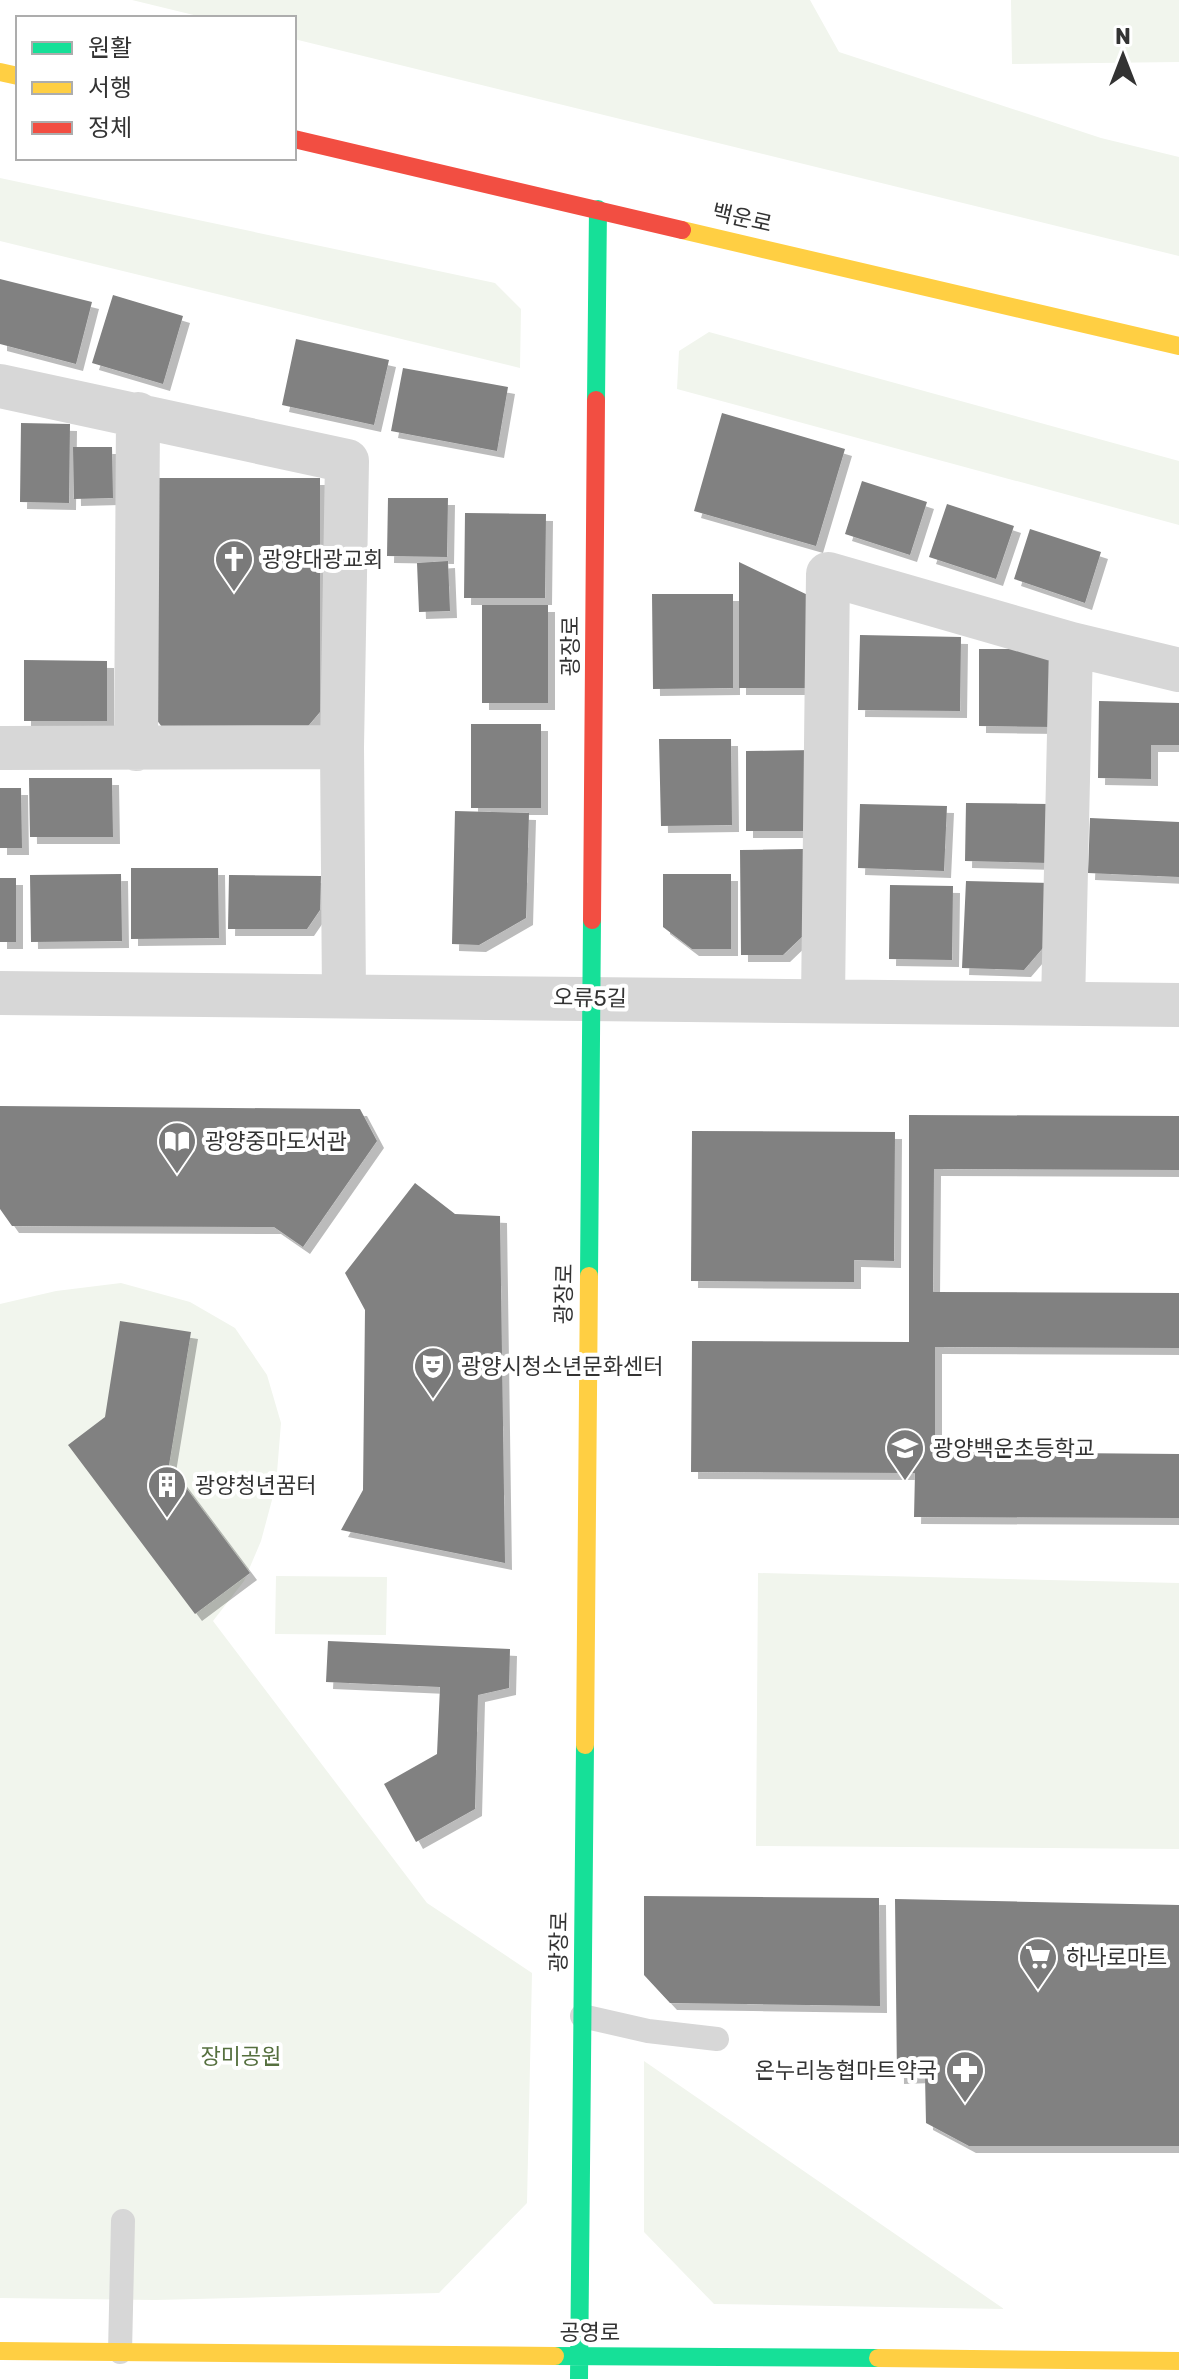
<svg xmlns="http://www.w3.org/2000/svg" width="1179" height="2379" font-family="Rubik,'Noto Sans KR',sans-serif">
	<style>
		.green { fill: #f1f5ed }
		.building { fill: #818181; filter: url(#shadow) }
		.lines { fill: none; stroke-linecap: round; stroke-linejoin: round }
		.lane { stroke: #d7d7d7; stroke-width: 24 }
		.street { stroke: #d7d7d7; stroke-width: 44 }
		.fast { stroke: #16e098; stroke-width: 18 }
		.slow { stroke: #ffcf43; stroke-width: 18 }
		.jam { stroke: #f24e42; stroke-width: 18 }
		.labels { text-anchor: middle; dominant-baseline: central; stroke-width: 8; stroke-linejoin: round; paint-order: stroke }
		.street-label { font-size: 22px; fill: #333; stroke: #fff }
		.poi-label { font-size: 22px; fill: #333; stroke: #fff; text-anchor: start }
		.park-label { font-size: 22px; fill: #56703f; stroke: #fff }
	</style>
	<defs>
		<filter id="shadow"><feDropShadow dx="7" dy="7" stdDeviation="0" flood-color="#0004"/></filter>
	</defs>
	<rect width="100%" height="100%" fill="#fff"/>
	<!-- green -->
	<path class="green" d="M132 0H810L839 52 1101 138 1179 157V256L294 39V18H206Z
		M1011 0H1179V62L1012 64Z
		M0 178 495 283 521 309 520 368 0 241Z
		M709 332 1179 461V525L677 389 679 351Z
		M121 1283 190 1302 235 1328 267 1375 281 1423 276 1485 261 1541 244 1581 213 1621 427 1903 532 1973 527 2203 439 2293 155 2300 0 2298V1304L56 1291Z
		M758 1573 1179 1583V1849L756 1846Z
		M276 1576 387 1577 386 1635 275 1634Z
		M644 2061 1004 2309 714 2304 644 2232Z"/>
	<!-- building -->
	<path class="building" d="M0 279 92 302 76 364 0 344Z
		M113 295 183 316 163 384 92 363Z
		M296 339 389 360 374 425 282 405Z
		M403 368 508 387 497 451 391 431Z
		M722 413 845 449 816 546 694 511Z
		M21 423 70 424 69 503 20 502Z
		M73 447H112L113 498 74 499Z
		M148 478H320V712L303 732 162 727 147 707Z
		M862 481 927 502 910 555 845 534Z
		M388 498H448L447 557 387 556Z
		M947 504 1014 526 996 579 929 557Z
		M465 513 546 514 545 598H464Z
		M1030 529 1101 552 1085 603 1014 579Z
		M448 561 450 611 419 612 417 563Z
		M739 562 812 597V688H739Z
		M652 594H733V688L653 689Z
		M482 605H548V703H482Z
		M860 635 961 637 960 711 858 710Z
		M979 649H1055V727L979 726Z
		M24 660 107 661V721H24Z
		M1099 701 1179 703V745H1151V779L1098 778Z
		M471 724H541V808H471Z
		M659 739H731L732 825 661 826Z
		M814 750 815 831H746V751Z
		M29 778H112L113 837H30Z
		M0 788H21L22 848H0Z
		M966 803 1050 804 1049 863 965 861Z
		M860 804 947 806 944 871 858 868Z
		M455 811 529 813 526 918 479 945 452 944Z
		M1090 818 1179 822V877L1088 873Z
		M804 849 805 934 783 955H741L740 850Z
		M131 868H218L219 938 131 939Z
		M121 874 122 941 31 942 30 875Z
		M663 874H731V949H692L663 927Z
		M229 875 321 876 320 910 307 929H228Z
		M0 878H16V942H0Z
		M966 881 1051 883 1048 942 1024 970 962 968Z
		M890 885 953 886 952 960 889 959Z
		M0 1106 360 1109 377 1141 303 1247 274 1227 12 1226 0 1209Z
		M909 1115 1179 1116V1170L934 1169 933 1292 1179 1293V1348L935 1347V1452L1179 1454V1518L914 1517 915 1473 691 1472 692 1341 909 1342Z
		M692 1131 895 1132 894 1261 854 1260V1282L691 1281Z
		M415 1183 455 1214 500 1216 505 1563 341 1530 363 1490 365 1310 345 1273Z
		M120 1321 191 1332 169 1465 250 1573 195 1614 68 1445 105 1417Z
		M328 1641 510 1649 509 1688 478 1695 475 1809 416 1842 384 1784 437 1754 440 1687 326 1682Z
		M644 1896 879 1898 880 2006 670 2003 644 1975Z
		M895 1899 1179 1905V2146H969L926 2123 925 2076 897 2077Z"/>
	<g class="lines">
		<!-- lane -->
		<path class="lane" d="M582 2016 648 2031 717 2039
			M120 2352 123 2221"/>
		<!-- street -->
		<path class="street" d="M0 386 347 461 342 747 344 996
			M0 748 342 747
			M136 749 138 414
			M0 993 1179 1005
			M823 1001 828 574 1071 644 1179 670
			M1063 1004 1071 644"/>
		<!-- fast -->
		<path class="fast" d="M596 400 598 209
			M589 1276 592 920
			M555 2356 878 2358
			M579 2379 585 1745"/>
		<!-- slow -->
		<path class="slow" d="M0 72 18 76
			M682 230 1179 346
			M585 1745 589 1276
			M0 2351 555 2356
			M878 2358 1179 2361"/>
		<!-- jam -->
		<path class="jam" d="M294 139 682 230
			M592 920 596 400"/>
	</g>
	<!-- icons -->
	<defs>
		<symbol id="church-pin" viewBox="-11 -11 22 30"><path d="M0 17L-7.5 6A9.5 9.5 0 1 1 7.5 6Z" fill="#7a7a7a" stroke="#fff"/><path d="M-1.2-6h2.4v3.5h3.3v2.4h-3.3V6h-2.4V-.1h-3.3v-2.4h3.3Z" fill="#fff"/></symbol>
		<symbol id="library-pin" viewBox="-11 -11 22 30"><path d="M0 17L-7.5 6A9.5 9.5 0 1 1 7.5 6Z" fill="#7a7a7a" stroke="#fff"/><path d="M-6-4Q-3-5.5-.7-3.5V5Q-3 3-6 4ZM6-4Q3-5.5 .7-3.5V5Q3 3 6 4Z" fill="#fff"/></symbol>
		<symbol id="theatre-pin" viewBox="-11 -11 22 30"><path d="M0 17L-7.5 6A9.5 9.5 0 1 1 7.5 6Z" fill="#7a7a7a" stroke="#fff"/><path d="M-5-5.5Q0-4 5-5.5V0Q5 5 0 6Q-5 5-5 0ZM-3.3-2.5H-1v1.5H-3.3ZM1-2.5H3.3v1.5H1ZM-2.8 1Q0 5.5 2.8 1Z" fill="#fff"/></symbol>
		<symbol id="school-pin" viewBox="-11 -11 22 30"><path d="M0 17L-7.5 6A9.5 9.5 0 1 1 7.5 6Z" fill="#7a7a7a" stroke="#fff"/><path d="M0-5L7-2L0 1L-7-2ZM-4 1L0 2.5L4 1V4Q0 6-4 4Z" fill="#fff"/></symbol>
		<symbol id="building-pin" viewBox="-11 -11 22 30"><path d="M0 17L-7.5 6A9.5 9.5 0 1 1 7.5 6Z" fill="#7a7a7a" stroke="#fff"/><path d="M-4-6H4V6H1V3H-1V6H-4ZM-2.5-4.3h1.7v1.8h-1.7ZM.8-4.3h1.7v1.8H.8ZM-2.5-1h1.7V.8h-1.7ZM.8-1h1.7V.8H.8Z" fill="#fff"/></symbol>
		<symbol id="supermarket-pin" viewBox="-11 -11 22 30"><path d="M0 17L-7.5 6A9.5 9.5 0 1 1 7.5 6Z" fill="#7a7a7a" stroke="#fff"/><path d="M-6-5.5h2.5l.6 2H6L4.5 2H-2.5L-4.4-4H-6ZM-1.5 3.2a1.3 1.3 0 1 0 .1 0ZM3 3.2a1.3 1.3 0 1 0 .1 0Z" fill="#fff"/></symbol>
		<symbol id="pharmacy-pin" viewBox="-11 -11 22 30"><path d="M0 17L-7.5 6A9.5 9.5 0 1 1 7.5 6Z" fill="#7a7a7a" stroke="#fff"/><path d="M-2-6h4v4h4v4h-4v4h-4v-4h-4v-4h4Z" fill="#fff"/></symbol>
	</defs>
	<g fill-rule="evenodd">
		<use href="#church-pin" x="212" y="537" width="44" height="60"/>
		<use href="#library-pin" x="155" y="1119" width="44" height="60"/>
		<use href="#theatre-pin" x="411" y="1344" width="44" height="60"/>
		<use href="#school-pin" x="883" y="1426" width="44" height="60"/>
		<use href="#building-pin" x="145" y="1463" width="44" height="60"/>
		<use href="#supermarket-pin" x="1016" y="1935" width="44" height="60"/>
		<use href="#pharmacy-pin" x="943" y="2048" width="44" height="60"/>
	</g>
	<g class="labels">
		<!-- street labels -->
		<g class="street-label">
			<text transform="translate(742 218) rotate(13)">백운로</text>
			<text transform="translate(570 646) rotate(-90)">광장로</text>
			<text transform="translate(590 998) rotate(1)">오류5길</text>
			<text transform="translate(564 1294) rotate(-89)">광장로</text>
			<text transform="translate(559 1942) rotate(-89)">광장로</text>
			<text x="590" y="2332">공영로</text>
		</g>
		<!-- poi labels -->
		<g class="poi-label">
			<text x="262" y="559">광양대광교회</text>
			<text x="205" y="1141">광양중마도서관</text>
			<text x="461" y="1366">광양시청소년문화센터</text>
			<text x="933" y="1448">광양백운초등학교</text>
			<text x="195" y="1485">광양청년꿈터</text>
			<text x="1066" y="1957">하나로마트</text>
			<text x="937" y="2070" text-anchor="end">온누리농협마트약국</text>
		</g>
		<!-- park labels -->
		<g class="park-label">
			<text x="241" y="2056">장미공원</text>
		</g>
	</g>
	<!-- legend -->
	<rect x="16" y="16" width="280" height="144" fill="#ffffff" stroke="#adadad" stroke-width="2"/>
	<rect x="32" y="42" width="40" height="12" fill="#16e098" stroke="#adadad" stroke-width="2"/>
	<text x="88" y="56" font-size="24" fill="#333333">원활</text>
	<rect x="32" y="82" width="40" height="12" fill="#ffcf43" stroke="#adadad" stroke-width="2"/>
	<text x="88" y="96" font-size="24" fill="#333333">서행</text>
	<rect x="32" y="122" width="40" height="12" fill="#f24e42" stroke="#adadad" stroke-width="2"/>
	<text x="88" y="136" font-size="24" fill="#333333">정체</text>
	<!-- north arrow -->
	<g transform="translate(1123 56)" stroke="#ffffff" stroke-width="6" paint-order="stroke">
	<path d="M0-6L14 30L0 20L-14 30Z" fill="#333333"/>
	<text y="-12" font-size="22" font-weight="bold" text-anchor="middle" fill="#333333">N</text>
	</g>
</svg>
